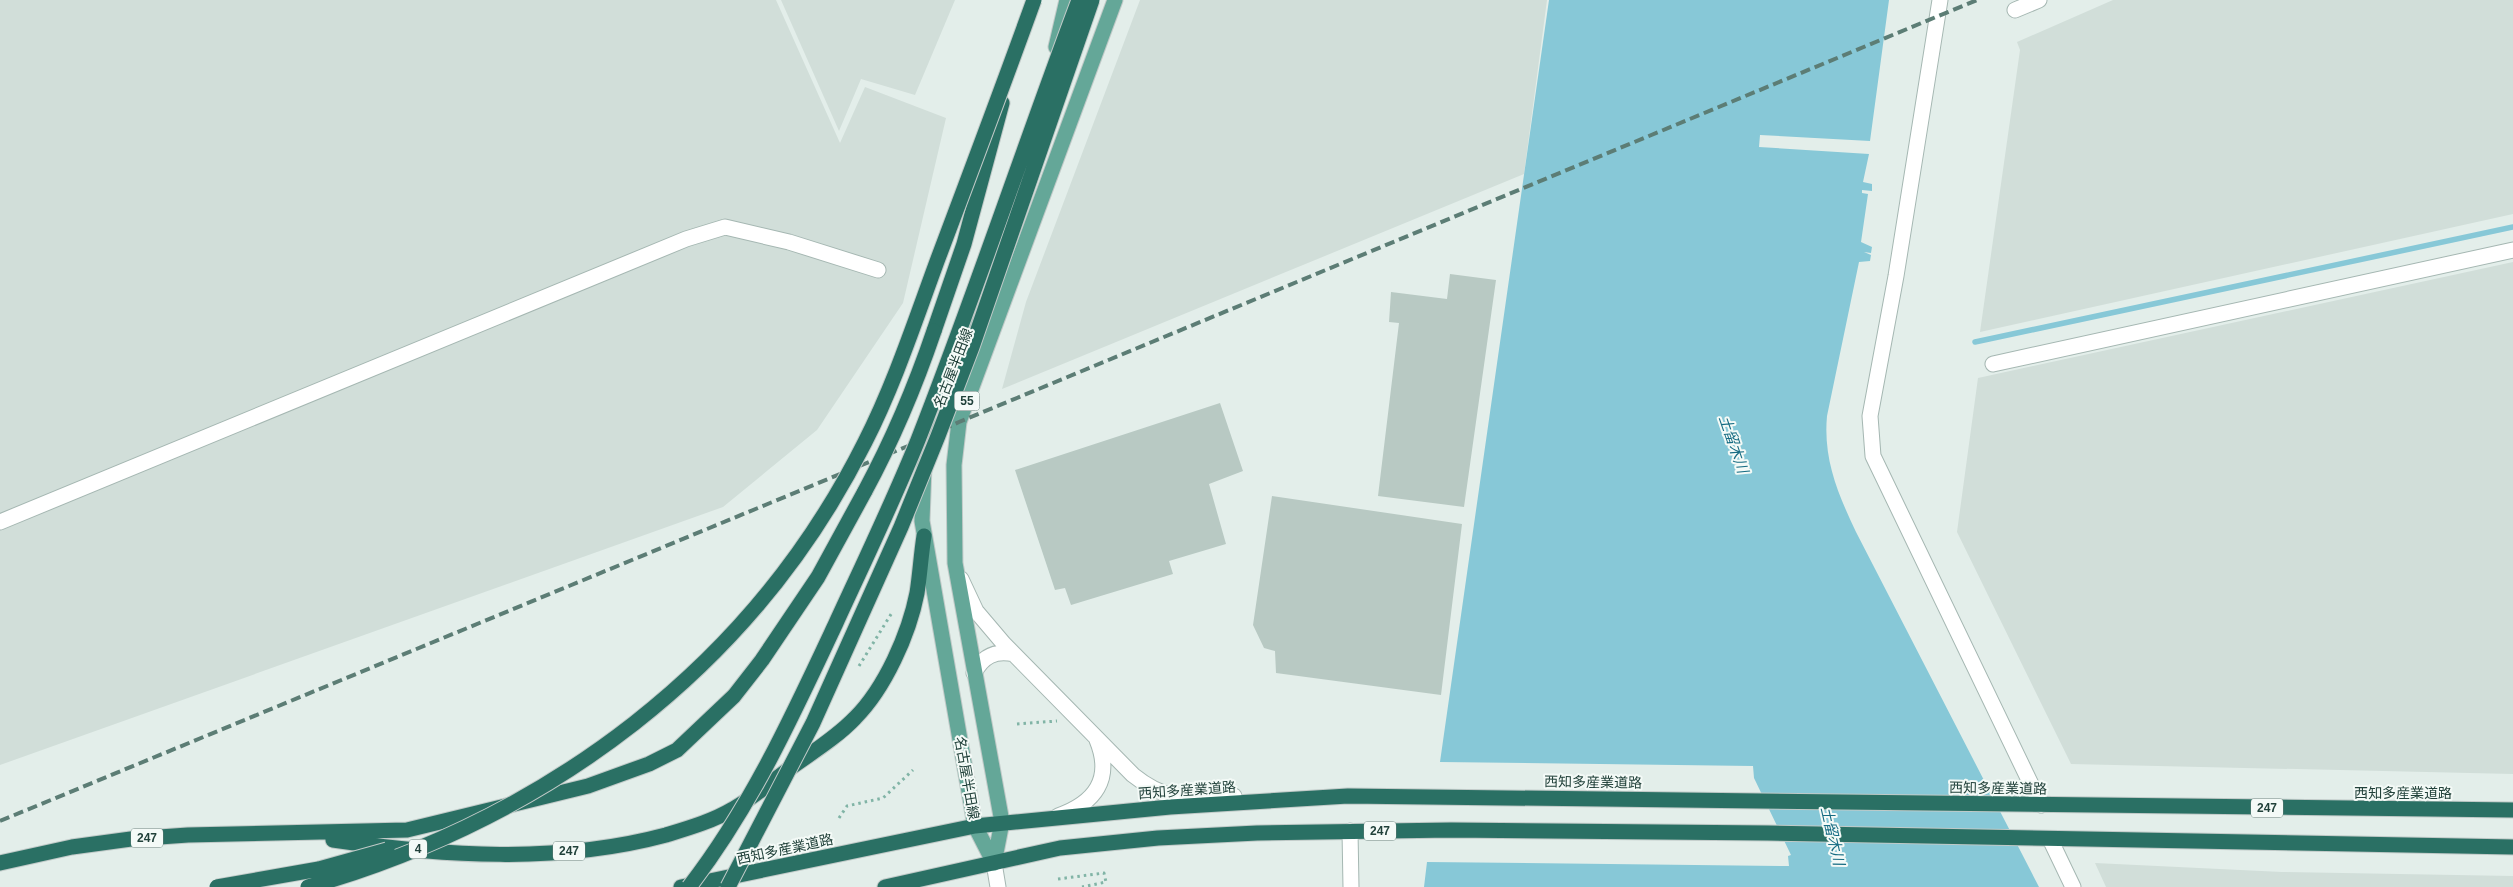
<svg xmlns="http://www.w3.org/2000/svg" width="2513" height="887" font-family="Helvetica,'Noto Sans JP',sans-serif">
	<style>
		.built { fill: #d1ded9 }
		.water { fill: #87c8d7 }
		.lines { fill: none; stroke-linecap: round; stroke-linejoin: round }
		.stream { stroke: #87c8d7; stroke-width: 5.5 }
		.building { fill: #b8c9c3 }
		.minor-casing { stroke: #a5b7b2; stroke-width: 17 }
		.major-casing { stroke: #c1cac8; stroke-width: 17 }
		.highway-casing { stroke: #c1cac8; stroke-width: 17 }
		.path { stroke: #81b4a6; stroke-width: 3; stroke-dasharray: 2.5 4; stroke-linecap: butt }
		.minor { stroke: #fff; stroke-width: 15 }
		.major { stroke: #64a798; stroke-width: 15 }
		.highway { stroke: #2a7064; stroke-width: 15 }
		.rail { stroke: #5c7d75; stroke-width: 4; stroke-dasharray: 10 5; stroke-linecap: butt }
		.highway-bridge-casing { stroke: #c1cac8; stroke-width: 17; stroke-linecap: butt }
		.highway-bridge { stroke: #2a7064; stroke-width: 15 }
		.labels { text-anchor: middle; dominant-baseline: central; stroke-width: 4; stroke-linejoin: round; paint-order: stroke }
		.shield { fill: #f4faf7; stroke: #607873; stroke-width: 1 }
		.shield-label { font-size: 12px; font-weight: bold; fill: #21413a }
		.street-label { font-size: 14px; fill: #21413a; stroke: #f4faf7 }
		.water-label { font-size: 15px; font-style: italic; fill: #166c83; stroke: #f4faf7 }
	</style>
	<rect width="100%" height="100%" fill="#e3eeea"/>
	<!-- built -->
	<path class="built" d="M0 0H776L840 143 865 87 946 118 903 303 817 430 723 507 0 765Z
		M781 0H955L915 95 861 79 839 131Z
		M1140 0H1547L1524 174 1002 389 1026 302Z
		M2113 0H2513V214L1980 332 2020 50 2017 42Z
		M2513 262V774L2071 764 1957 532 1978 378Z
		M2095 863 2282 872 2513 876V887H2106Z"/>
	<!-- water -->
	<path class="water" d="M1549 0H1889L1870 141 1760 135 1759 147 1869 154 1863 182 1872 184V191L1862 190V193L1868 194 1861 242 1872 247 1871 253 1864 252 1871 255 1870 261 1859 262 1827 416C1823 459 1838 494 1856 532L2039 887H1424L1427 862 1789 866 1788 856 1791 855 1754 778 1753 766 1440 762Z"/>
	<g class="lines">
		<!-- stream -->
		<path class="stream" d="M1975 342 2513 227"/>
	</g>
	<!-- building -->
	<path class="building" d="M1450 274 1496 280 1464 507 1378 496 1399 323 1389 322 1391 292 1447 299Z
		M1220 403 1243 471 1209 484 1226 544 1169 561 1173 574 1071 605 1065 588 1055 590 1015 470Z
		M1272 496 1462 524 1441 695 1276 673 1275 651 1264 648 1253 625Z"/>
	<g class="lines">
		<defs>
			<path id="minor" d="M1940 0 1896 276 1870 416 1873 456 2041 805
				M2015 10 2039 0
				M1993 364 2513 250
				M0 522 686 239 725 227 789 242 878 270
				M961 579 976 611 1004 644 1133 775C1169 804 1190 798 1234 796
				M974 673C983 656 995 650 1014 654
				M1058 816C1095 803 1113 779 1097 740
				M1350 831 1351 887
				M2050 839 2073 887
				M994 863 998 887"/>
			<path id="major" d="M1056 47 1067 0
				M997 249 1021 178
				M955 364 979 296
				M931 425 925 439 922 521 975 826 994 863
				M994 863 1002 822 955 563 954 465 959 422 1115 0"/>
			<path id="highway" d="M934 331 964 244 1002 103
				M333 840C442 856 558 864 666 835 689 828 713 821 733 809 753 798 771 782 789 769 811 753 836 738 855 718 885 688 909 634 917 593 920 574 921 555 924 536
				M0 863 72 847 131 839 188 835 407 830 588 786 649 764 677 750 734 696 762 660 818 577 865 491
				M681 887 975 826 1170 807 1348 796 2513 810
				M885 887 1060 848 1158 838 1257 833 1451 830 1768 833 2513 847"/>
		</defs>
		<!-- minor casing -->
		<use href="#minor" class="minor-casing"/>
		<!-- major casing -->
		<use href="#major" class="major-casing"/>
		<!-- highway casing -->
		<use href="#highway" class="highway-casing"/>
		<!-- path -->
		<path class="path" d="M859 666 893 611
			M1017 724 1057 721
			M839 818 847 806 883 798 913 770
			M1058 879 1104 873 1106 882 1082 887"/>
		<!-- minor -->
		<use href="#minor" class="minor"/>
		<!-- major -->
		<use href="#major" class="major"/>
		<!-- highway -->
		<use href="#highway" class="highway"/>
		<!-- rail -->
		<path class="rail" d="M0 821 908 446 959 422 1977 0"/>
		<defs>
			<path id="highway-bridge" d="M865 491C893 439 915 387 934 331
				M217 887 319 869 387 850
				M308 887C548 818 752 668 865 442 895 383 916 318 939 256 971 171 1003 86 1034 0
				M689 887C751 807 793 715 836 623 864 562 893 502 918 440 975 295 1024 146 1079 0
				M728 887 813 723 901 527 938 436 972 347 1092 0"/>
		</defs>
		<!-- highway-bridge casing -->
		<use href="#highway-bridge" class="highway-bridge-casing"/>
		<!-- highway-bridge -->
		<use href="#highway-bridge" class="highway-bridge"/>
	</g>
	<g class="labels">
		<!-- shield labels -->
		<g class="shield">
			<rect x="954.5" y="391.5" width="25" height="19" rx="4"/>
			<rect x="2251" y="798.5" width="32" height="19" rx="4"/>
			<rect x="1364" y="821.5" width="32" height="19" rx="4"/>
			<rect x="131" y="828.5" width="32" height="19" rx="4"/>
			<rect x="409" y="839.5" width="18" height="19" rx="4"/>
			<rect x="553" y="841.5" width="32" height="19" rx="4"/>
		</g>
		<g class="shield-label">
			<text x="967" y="401">55</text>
			<text x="2267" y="808">247</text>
			<text x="1380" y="831">247</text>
			<text x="147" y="838">247</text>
			<text x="418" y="849">4</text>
			<text x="569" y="851">247</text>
		</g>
		<!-- street labels -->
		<g class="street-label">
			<text transform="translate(953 368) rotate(-69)">名古屋半田線</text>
			<text transform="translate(967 778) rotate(80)">名古屋半田線</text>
			<text transform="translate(1593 782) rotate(1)">西知多産業道路</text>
			<text transform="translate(1998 788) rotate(1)">西知多産業道路</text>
			<text transform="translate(1187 790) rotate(-4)">西知多産業道路</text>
			<text x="2403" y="793">西知多産業道路</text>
			<text transform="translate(785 849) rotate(-12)">西知多産業道路</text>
		</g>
		<!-- water labels -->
		<g class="water-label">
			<text transform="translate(1734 444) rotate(71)">土留木川</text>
			<text transform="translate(1833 836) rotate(77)">土留木川</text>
		</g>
	</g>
</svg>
